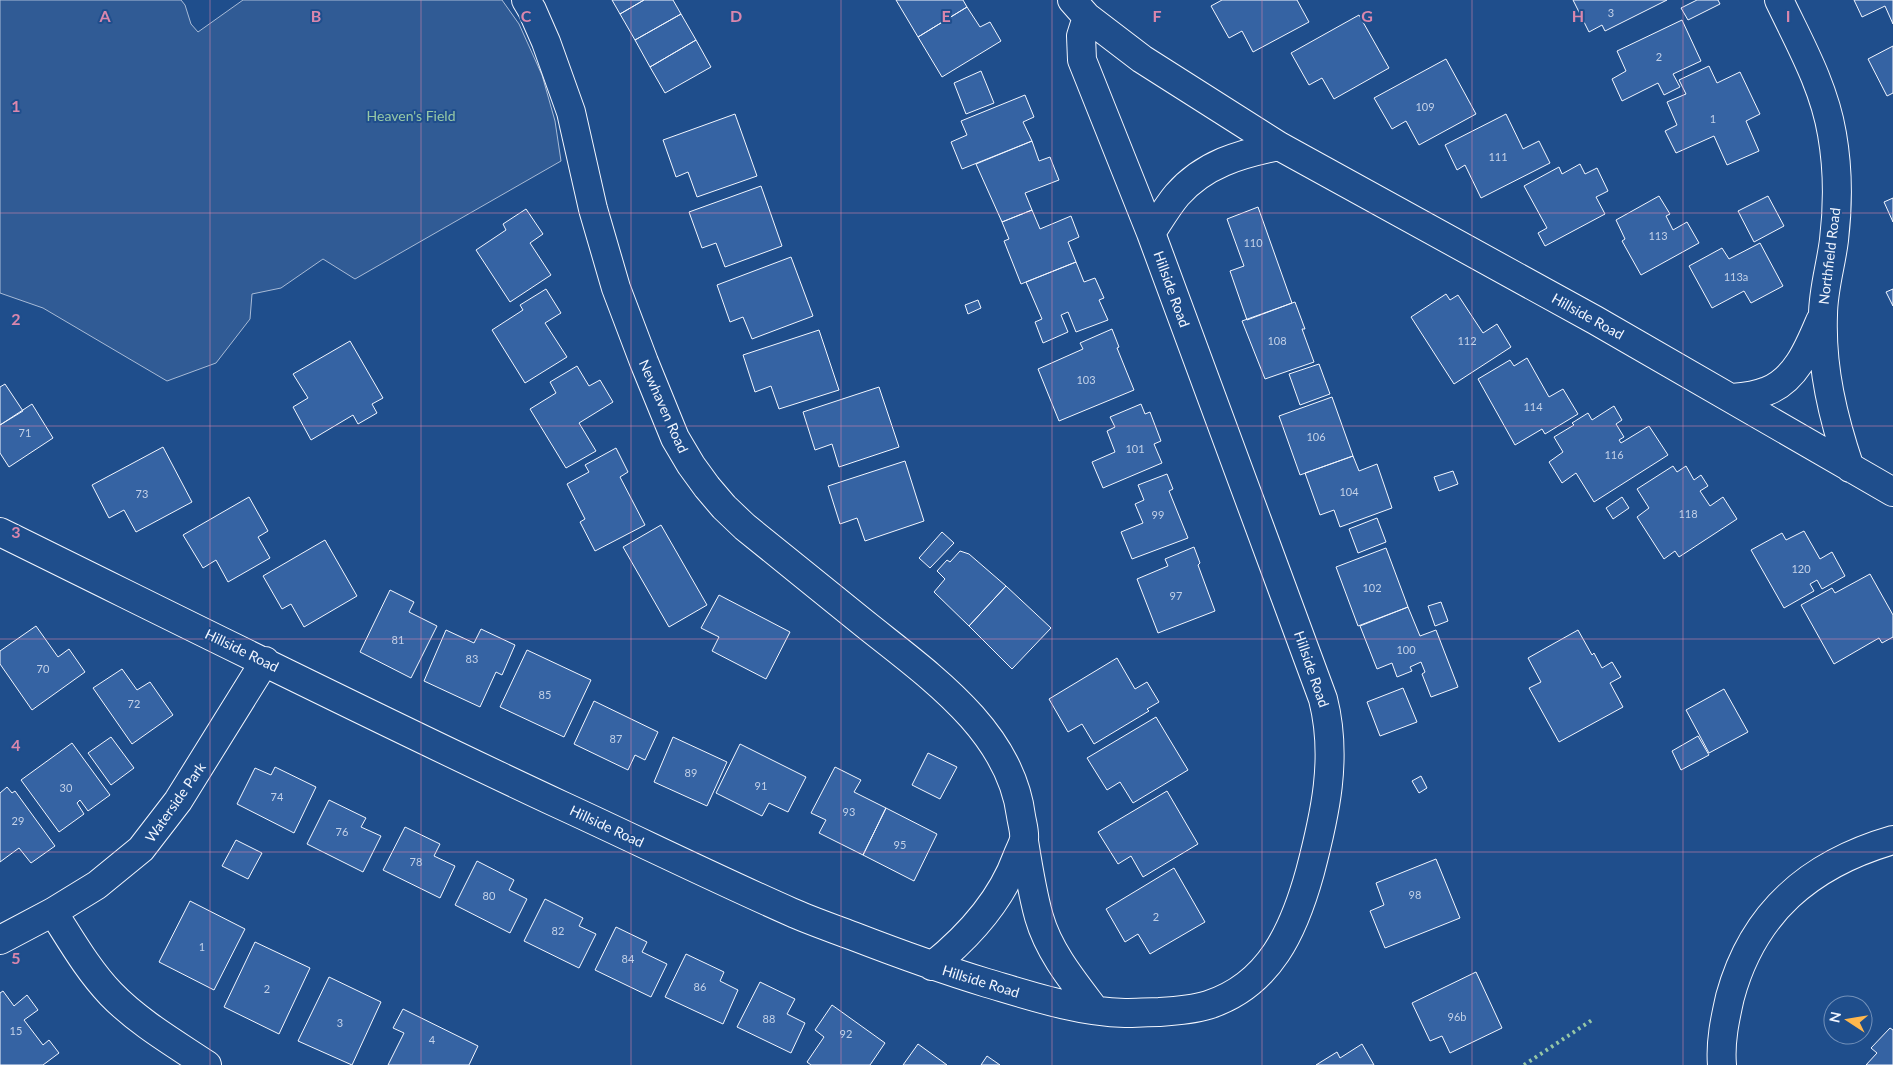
<svg xmlns="http://www.w3.org/2000/svg" width="1893" height="1065" font-family="Lato,sans-serif">
	<style>
		.built { fill: #305b95; stroke: #a8bbd7 }
		.building { fill: #3563a3; stroke: #f2f6ff }
		.lines { fill: none; stroke-linecap: round; stroke-linejoin: round }
		.minor-casing { stroke: #f2f6ff; stroke-width: 30 }
		.minor { stroke: #1f4e8c; stroke-width: 28 }
		.hedge { stroke: #97c8a6; stroke-width: 4; stroke-dasharray: 2.5 4; stroke-linecap: butt }
		.grid { fill: none; stroke: #da87ad; stroke-width: 1; stroke-opacity: 0.55 }
		.labels { text-anchor: middle; dominant-baseline: central; stroke-width: 4; stroke-linejoin: round; paint-order: stroke }
		.number-label { font-size: 11px; fill: #c3d1e8 }
		.park-label { font-size: 14px; fill: #97c8a6; stroke: #1f4e8c }
		.street-label { font-size: 14px; fill: #f2f6ff; stroke: #1f4e8c }
		.grid-label { font-size: 16px; text-anchor: middle; font-weight: bold; fill: #da87ad; stroke: #1f4e8c; stroke-width: 4; stroke-linejoin: round; paint-order: stroke }
	</style>
	<rect width="100%" height="100%" fill="#1f4e8c"/>
	<!-- built -->
	<path class="built" d="M0 0H181L185 5 191 24 198 32 243 0H502L519 24 542 75 555 121 561 161 355 279 323 259 281 288 252 294 250 319 216 363 167 381 43 308 0 293Z"/>
	<!-- building -->
	<path class="building" d="M612 0H644L620 14Z
		M644 0H673L681 14 635 40 620 14Z
		M896 0H963L967 7 918 37Z
		M1222 0H1297L1309 22 1253 52 1242 31 1229 38 1211 6Z
		M1573 0H1667L1605 31 1602 25 1589 32Z
		M1697 0H1718L1720 4 1688 20 1681 8Z
		M1854 0H1893V24L1885 6 1862 17Z
		M967 7 980 27 990 22 1001 41 942 77 918 37Z
		M681 14 696 40 650 67 635 40Z
		M1359 15 1389 68 1334 99 1322 78 1309 85 1291 53Z
		M1682 20 1701 61 1673 74 1680 87 1664 95 1658 83 1622 101 1612 79 1626 71 1617 51Z
		M696 40 711 67 665 93 650 67Z
		M1893 46V93L1887 96 1868 59Z
		M1446 59 1476 114 1419 145 1406 121 1392 129 1374 98Z
		M1709 66 1717 83 1740 72 1760 114 1746 121 1759 151 1727 165 1714 136 1676 153 1665 131 1677 125 1667 102 1686 94 1679 80Z
		M981 71 994 103 966 114 954 83Z
		M1025 95 1034 117 1023 122 1032 141 962 169 951 142 967 135 961 121Z
		M735 114 757 176 697 197 688 172 676 177 663 140Z
		M1506 114 1523 149 1539 141 1550 163 1481 198 1465 165 1457 170 1445 145Z
		M1032 141 1039 161 1050 157 1059 180 1025 193 1032 210 1002 222 976 164Z
		M1580 164 1585 174 1597 168 1608 191 1596 197 1605 214 1545 246 1538 233 1547 228 1524 186 1559 167 1562 174Z
		M761 186 782 246 725 267 716 243 702 248 689 212Z
		M1659 196 1670 214 1666 216 1673 230 1687 222 1699 243 1641 275 1622 241 1625 239 1616 220Z
		M1768 196 1784 226 1754 242 1738 211Z
		M1893 198V222L1884 202Z
		M1258 207 1292 303 1247 320 1230 271 1244 266 1227 219Z
		M526 209 543 234 530 243 551 275 510 302 476 250 506 230 503 224Z
		M1032 210 1040 229 1071 216 1079 237 1068 242 1076 262 1021 284 1004 241 1009 239 1002 222Z
		M1760 243 1783 286 1751 303 1744 291 1712 308 1689 266 1722 248 1729 259Z
		M791 257 813 316 752 339 743 317 730 322 717 285Z
		M1076 262 1084 282 1095 278 1104 298 1099 300 1108 320 1076 332 1068 312 1061 315 1068 332 1043 343 1035 322 1042 319 1026 282Z
		M546 289 561 313 545 323 567 357 525 383 492 330 523 310 520 305Z
		M1893 289V306L1886 292Z
		M1446 294 1450 300 1458 295 1483 333 1497 324 1511 347 1454 384 1411 317Z
		M978 300 981 308 968 314 965 305Z
		M1295 302 1305 329H1302L1314 362 1265 379 1242 321Z
		M1112 329 1119 347 1117 348 1134 390 1059 421 1038 369 1083 349 1080 343Z
		M819 330 839 390 779 409 771 386 755 392 743 355Z
		M350 341 383 398 372 404 377 413 358 424 353 415 311 440 293 407 308 398 293 374Z
		M1527 358 1549 397 1563 389 1578 414 1545 434 1542 429 1515 445 1478 379 1510 360 1514 366Z
		M1319 364 1330 394 1300 405 1289 374Z
		M577 366 589 386 600 380 613 402 579 423 596 451 566 468 530 409 556 393 550 382Z
		M5 384 23 411 0 425V387Z
		M879 387 899 447 839 467 832 444 815 450 803 412Z
		M1332 397 1353 456 1300 475 1279 416Z
		M32 404 53 438 9 467 0 453V425Z
		M1141 404 1145 414 1150 412 1161 441 1154 444 1162 463 1103 488 1092 462 1115 452 1107 431 1115 427 1110 417Z
		M1614 406 1622 420 1616 424 1624 437 1619 440 1621 443 1649 426 1668 455 1594 502 1576 473 1562 483 1549 462 1563 452 1554 437 1574 425 1572 423 1588 413 1592 420Z
		M163 447 192 502 136 532 124 510 109 518 92 485Z
		M616 448 628 472 620 477 645 525 595 551 580 522 585 519 567 484 589 472 585 465Z
		M1353 456 1359 471 1377 464 1392 508 1340 527 1334 510 1320 515 1305 473Z
		M905 461 924 521 865 541 857 518 840 524 828 486Z
		M1673 466 1677 472 1686 466 1694 480 1701 475 1708 486 1700 491 1710 506 1723 497 1737 519 1679 557 1675 551 1664 559 1637 517 1649 508 1637 489Z
		M1453 471 1458 484 1439 491 1434 477Z
		M1167 474 1173 489 1169 491 1188 538 1132 559 1121 532 1143 523 1135 504 1144 500 1138 485Z
		M249 497 268 531 258 537 270 558 228 582 216 560 203 568 183 535Z
		M1622 497 1629 508 1613 519 1606 508Z
		M1377 518 1386 542 1358 553 1349 529Z
		M661 525 707 605 669 627 623 547Z
		M1804 531 1820 559 1832 552 1845 576 1822 589 1817 580 1810 584 1814 591 1784 608 1751 550 1782 533 1786 540Z
		M942 532 954 543 930 568 919 558Z
		M325 540 357 596 304 627 291 604 282 609 263 576Z
		M1194 547 1200 563 1198 565 1215 611 1158 633 1137 579 1168 566 1165 559Z
		M1386 548 1408 607 1358 626 1336 567Z
		M960 551 969 554 1006 586 969 626 934 592 945 579 937 571 947 560 950 562Z
		M1870 574 1893 615V637L1882 643 1879 638 1834 664 1801 605 1832 588 1835 593Z
		M1006 586 1051 628 1012 669 969 626Z
		M390 590 414 602 409 612 437 626 411 678 360 652Z
		M719 595 790 632 766 679 712 651 719 637 701 628Z
		M1441 602 1448 621 1435 626 1428 606Z
		M1408 607 1420 636 1436 630 1458 687 1431 697 1422 674 1425 672 1421 662 1410 667 1412 671 1397 677 1392 663 1377 669 1360 626Z
		M36 626 58 657 69 649 85 672 32 710 0 664V651Z
		M481 629 515 645 502 675 496 672 480 707 424 681 446 630 474 643Z
		M1578 630 1592 655 1594 653 1602 668 1612 662 1621 677 1610 683 1623 707 1559 742 1529 688 1541 682 1528 658Z
		M527 650 591 680 564 737 500 707Z
		M1117 658 1135 689 1147 682 1159 702 1147 709 1149 711 1094 744 1082 724 1068 732 1049 699Z
		M122 669 137 690 150 682 173 715 132 744 93 688Z
		M1403 688 1417 722 1380 736 1367 702Z
		M1724 689 1748 732 1709 753 1686 710Z
		M594 701 658 732 645 760 635 755 628 770 574 744Z
		M1156 717 1188 770 1133 803 1120 782 1107 790 1087 758Z
		M1698 736 1709 755 1681 770 1672 751Z
		M111 737 134 768 111 785 88 753Z
		M673 737 727 762 707 806 654 782Z
		M72 743 110 795 88 811 80 800 77 803 84 814 59 832 21 780Z
		M740 744 806 777 788 812 769 803 762 816 716 793Z
		M928 753 957 767 940 799 912 785Z
		M275 767 316 787 294 833 237 804 255 768 271 775Z
		M835 767 861 780 854 792 886 808 863 855 819 833 826 820 811 813Z
		M1421 776 1427 788 1419 793 1412 781Z
		M7 787 12 793 15 791 55 846 31 863 19 848 0 862V793Z
		M1167 791 1198 844 1143 877 1131 856 1118 864 1098 832Z
		M329 800 366 818 361 827 381 836 363 872 307 844Z
		M886 808 937 834 914 881 863 855Z
		M405 827 440 844 434 856 455 866 440 898 383 870Z
		M236 840 262 853 248 879 222 866Z
		M1436 859 1460 918 1385 948 1370 911 1384 905 1376 883Z
		M477 861 514 880 509 890 527 899 510 933 455 905Z
		M1174 868 1205 922 1150 954 1138 934 1125 942 1106 909Z
		M545 899 583 918 579 926 596 934 579 968 524 941Z
		M190 901 245 929 214 990 159 962Z
		M616 927 647 942 642 952 667 964 651 997 595 970Z
		M255 942 310 968 279 1034 224 1007Z
		M686 954 724 972 720 981 738 990 723 1024 665 997Z
		M1476 972 1502 1028 1450 1053 1442 1036 1430 1041 1412 1003Z
		M329 977 381 1002 352 1065 298 1041Z
		M760 982 795 999 787 1014 805 1023 791 1053 737 1027Z
		M3 991 14 1006 27 995 38 1010 24 1020 43 1045 49 1040 59 1053 43 1065H0V993Z
		M832 1005 885 1043 870 1065H811L807 1062 824 1037 815 1030Z
		M403 1009 478 1046 469 1065H388L404 1033 393 1028Z
		M1890 1028 1893 1030V1065H1866L1877 1053 1871 1048Z
		M918 1044 947 1065H903Z
		M1362 1044 1374 1065H1316L1337 1052 1340 1058Z
		M987 1056 1000 1065H981Z"/>
	<g class="lines">
		<defs>
			<path id="minor" d="M526 0 532 10 546 42 571 112 593 209 616 288 644 362 675 438 691 465 707 487 724 507 745 527C783 558 822 589 860 620 924 672 1010 728 1021 816 1022 823 1025 832 1024 839 1023 845 1019 851 1017 857 1001 901 968 937 932 966
				M1072 0 1087 17 1142 59 1279 146 1595 320 1893 492
				M1779 0C1800 44 1824 86 1832 134 1838 168 1838 206 1834 240 1831 265 1823 290 1823 315 1821 368 1833 418 1850 468
				M1151 233C1159 221 1167 207 1177 195 1204 164 1240 154 1279 146
				M1732 398C1744 397 1756 396 1767 391 1796 380 1809 347 1820 321
				M0 532C187 624 374 718 563 806 639 841 714 878 791 912 811 921 832 928 853 936 897 953 941 969 987 983 1031 996 1079 1012 1125 1013 1136 1013 1148 1012 1159 1012 1175 1011 1192 1010 1208 1005 1270 985 1294 930 1310 872 1325 815 1338 758 1323 699L1151 233 1082 60 1081 36 1087 17
				M1024 841C1028 866 1032 892 1039 917 1049 952 1073 981 1095 1010
				M53 912C71 940 88 970 111 994 138 1022 174 1043 207 1065
				M0 940 53 912 97 885 141 849 178 801 265 661
				M1722 1065C1720 1042 1725 1019 1730 997 1753 912 1810 864 1893 840"/>
		</defs>
		<!-- minor casing -->
		<use href="#minor" class="minor-casing"/>
		<!-- minor -->
		<use href="#minor" class="minor"/>
		<!-- hedge -->
		<path class="hedge" d="M1524 1065 1592 1020"/>
	</g>
	<!-- grid -->
	<path class="grid" d="M210 0V1065M421 0V1065M631 0V1065M841 0V1065M1052 0V1065M1262 0V1065M1472 0V1065M1683 0V1065M0 213H1893M0 426H1893M0 639H1893M0 852H1893"/>
	<g class="labels">
		<!-- number labels -->
		<g class="number-label">
			<text x="1611" y="12">3</text>
			<text x="1659" y="56">2</text>
			<text x="1425" y="106">109</text>
			<text x="1713" y="118">1</text>
			<text x="1498" y="156">111</text>
			<text x="1658" y="235">113</text>
			<text x="1253" y="242">110</text>
			<text x="1736" y="276">113a</text>
			<text x="1277" y="340">108</text>
			<text x="1467" y="340">112</text>
			<text x="1086" y="379">103</text>
			<text x="1533" y="406">114</text>
			<text x="25" y="432">71</text>
			<text x="1316" y="436">106</text>
			<text x="1135" y="448">101</text>
			<text x="1614" y="454">116</text>
			<text x="1349" y="491">104</text>
			<text x="142" y="493">73</text>
			<text x="1688" y="513">118</text>
			<text x="1158" y="514">99</text>
			<text x="1801" y="568">120</text>
			<text x="1372" y="587">102</text>
			<text x="1176" y="595">97</text>
			<text x="398" y="639">81</text>
			<text x="1406" y="649">100</text>
			<text x="472" y="658">83</text>
			<text x="43" y="668">70</text>
			<text x="545" y="694">85</text>
			<text x="134" y="703">72</text>
			<text x="616" y="738">87</text>
			<text x="691" y="772">89</text>
			<text x="761" y="785">91</text>
			<text x="66" y="787">30</text>
			<text x="277" y="796">74</text>
			<text x="849" y="811">93</text>
			<text x="18" y="820">29</text>
			<text x="342" y="831">76</text>
			<text x="900" y="844">95</text>
			<text x="416" y="861">78</text>
			<text x="1415" y="894">98</text>
			<text x="489" y="895">80</text>
			<text x="1156" y="916">2</text>
			<text x="558" y="930">82</text>
			<text x="202" y="946">1</text>
			<text x="628" y="958">84</text>
			<text x="700" y="986">86</text>
			<text x="267" y="988">2</text>
			<text x="1457" y="1016">96b</text>
			<text x="769" y="1018">88</text>
			<text x="340" y="1022">3</text>
			<text x="16" y="1030">15</text>
			<text x="846" y="1033">92</text>
			<text x="432" y="1039">4</text>
		</g>
		<!-- park labels -->
		<g class="park-label">
			<text x="411" y="115">Heaven's Field</text>
		</g>
		<!-- street labels -->
		<g class="street-label">
			<text transform="translate(1829 256) rotate(-83)">Northfield Road</text>
			<text transform="translate(1172 289) rotate(70)">Hillside Road</text>
			<text transform="translate(1588 316) rotate(29)">Hillside Road</text>
			<text transform="translate(664 406) rotate(66)">Newhaven Road</text>
			<text transform="translate(242 650) rotate(26)">Hillside Road</text>
			<text transform="translate(1312 669) rotate(71)">Hillside Road</text>
			<text transform="translate(175 802) rotate(-55)">Waterside Park</text>
			<text transform="translate(607 826) rotate(25)">Hillside Road</text>
			<text transform="translate(981 981) rotate(17)">Hillside Road</text>
		</g>
	</g>
	<g class="grid-label">
		<text x="105" y="22">A</text>
		<text x="316" y="22">B</text>
		<text x="526" y="22">C</text>
		<text x="736" y="22">D</text>
		<text x="946" y="22">E</text>
		<text x="1157" y="22">F</text>
		<text x="1367" y="22">G</text>
		<text x="1578" y="22">H</text>
		<text x="1788" y="22">I</text>
		<text x="16" y="112">1</text>
		<text x="16" y="325">2</text>
		<text x="16" y="538">3</text>
		<text x="16" y="751">4</text>
		<text x="16" y="964">5</text>
	</g>
	<!-- north arrow -->
	<g transform="translate(1848 1020) rotate(282)"><circle r="24" fill="#1f4e8c" stroke="#7391ba"/>
	<path d="M0-4L9 19L0 12L-9 19Z" fill="#ffb74d"/>
	<text y="-8" font-size="14" font-weight="bold" text-anchor="middle" fill="#f2f6ff">N</text>
	</g>
</svg>
